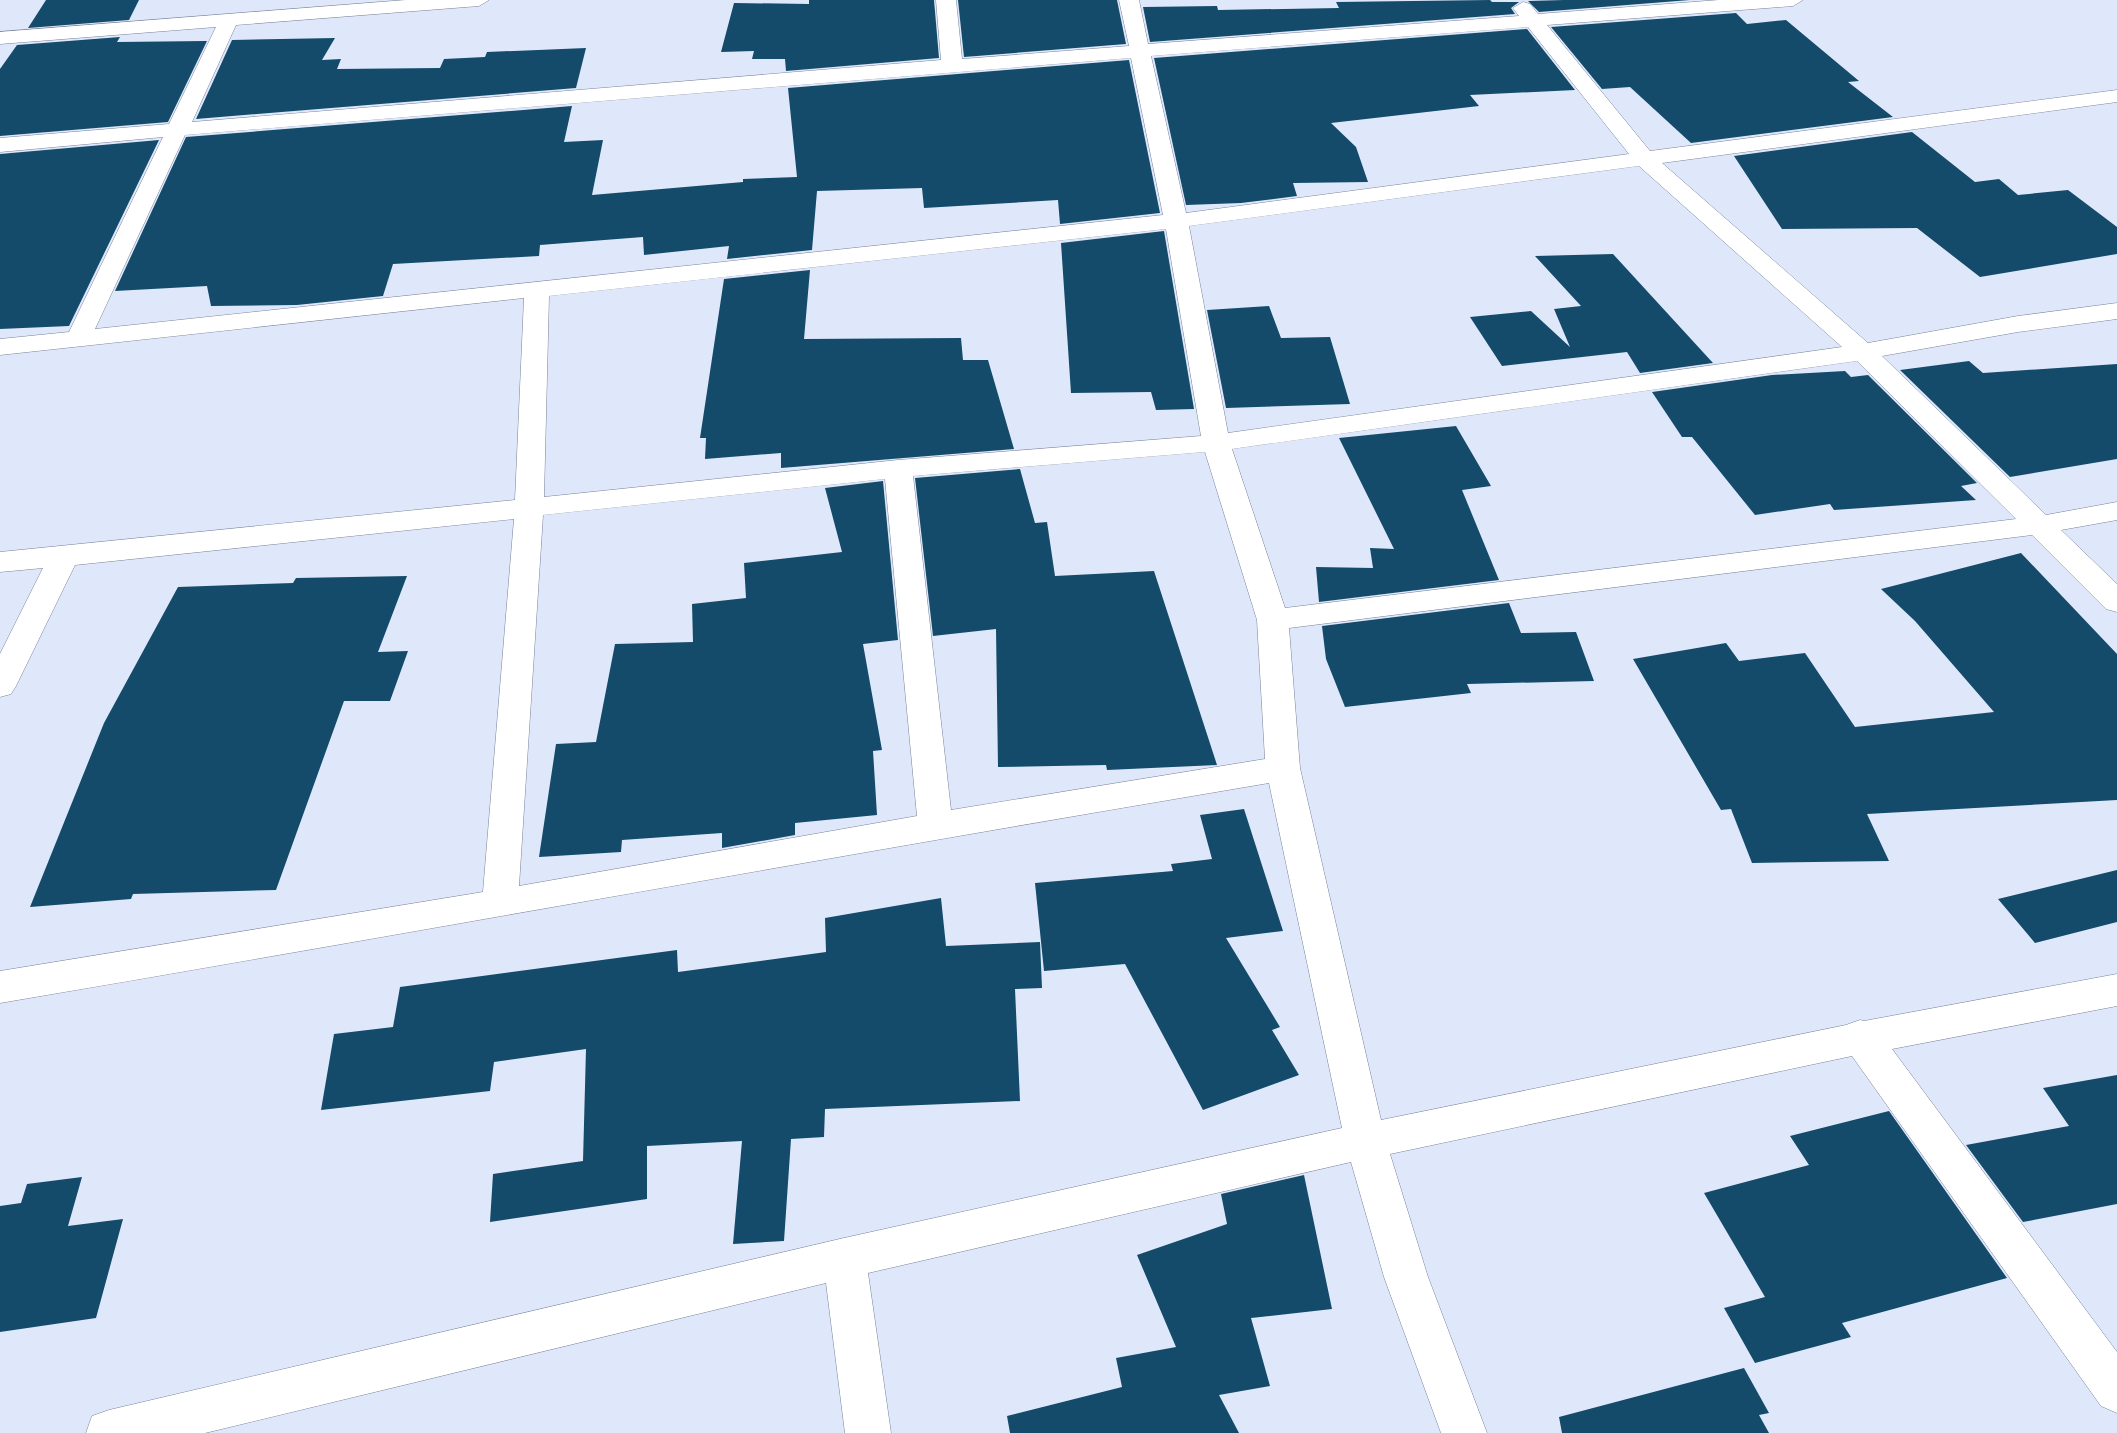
<svg xmlns="http://www.w3.org/2000/svg" width="2117" height="1433" font-family="'Public Sans',sans-serif">
	<style>
		.building { fill: #144b6a }
		.lines { fill: none; stroke-linecap: round; stroke-linejoin: round }
		.street-casing { stroke: #788298; stroke-width: 1 }
		.street { fill: #fff; fill-rule: evenodd }
	</style>
	<rect width="100%" height="100%" fill="#dfe8fb"/>
	<!-- building -->
	<path class="building" d="M46 0H139L129 20 28 28Z
		M809 0H934L939 58 786 71 785 59H752L754 51 721 52 734 3 809 4Z
		M958 0H1117L1126 44 964 57Z
		M1490 0 1492 2H1519L1511 8 1515 14 1150 42 1143 7 1217 6 1218 10 1339 8 1336 2Z
		M1564 0H1690L1539 12 1528 1Z
		M1736 13 1747 24 1786 20 1859 81 1848 82 1893 117 1691 143 1630 87 1602 89 1551 27Z
		M1527 29 1575 90 1470 95 1479 106 1331 123 1356 147 1368 182 1293 183 1297 196 1241 203 1186 205 1154 58Z
		M120 37 117 42 207 41 168 122 0 136V69L17 45Z
		M335 38 322 60 341 59 337 69 440 68 444 59 485 57 487 52 586 48 576 88 196 119 232 40Z
		M1129 60 1160 213 1060 224 1058 200 924 208 922 188 817 191 812 250 727 259 729 246 644 255 643 237 540 245 539 256 393 264 383 296 297 305 211 306 207 286 115 291 186 137 572 106 564 142 603 140 592 195 743 182V179L797 177 788 88Z
		M1912 132 1975 182 1999 179 2018 195 2068 190 2117 227V254L1980 277 1917 228 1782 229 1734 156Z
		M159 140 69 326 0 329V154Z
		M1164 231 1194 409 1156 410 1151 392 1071 393 1061 243Z
		M1613 254 1713 363 1640 373 1627 352 1502 366 1470 317 1531 311 1570 347 1554 309 1581 306 1535 256Z
		M810 270 804 339 961 338 963 360H988L1014 449 781 468V453L705 459 706 438H700L724 279Z
		M1269 306 1281 338 1330 337 1350 404 1226 408 1207 310Z
		M1969 361 1983 373 2117 364V459L2010 477 1900 370Z
		M1845 371 1851 377 1868 375 1977 483 1961 486 1976 500 1834 510 1830 504 1755 515 1692 437H1682L1652 392 1772 375Z
		M1456 426 1491 486 1462 490 1499 580 1319 602 1316 567 1373 568 1370 548 1394 549 1339 438Z
		M1020 469 1035 523 1047 522 1055 576 1154 571 1217 765 1107 770 1106 765 998 767 996 629 933 636 915 478Z
		M883 481 898 640 863 644 882 750 873 751 877 815 795 823V835L722 848V833L622 840 621 852 539 857 556 744 596 742 615 644 693 642 692 604 746 598 744 563 842 552 825 488Z
		M2021 553 2117 654V800L1867 814 1889 861 1752 863 1731 809 1721 810 1633 659 1726 643 1739 661 1805 653 1855 727 1994 712 1915 621 1881 589Z
		M407 576 378 652 408 651 390 701H344L276 890 133 894 131 899 30 907 104 723 178 587 293 583 296 578Z
		M1509 603 1521 633 1576 632 1594 681 1467 684 1471 693 1345 707 1326 659 1322 626Z
		M1244 809 1283 931 1226 938 1280 1027 1272 1030 1299 1075 1203 1110 1125 964 1044 971 1035 883 1173 871 1171 864 1212 859 1200 815Z
		M2117 870V922L2035 943 1998 899Z
		M941 898 946 946 1040 942 1042 988 1015 989 1020 1101 825 1109 824 1137 791 1139 784 1241 733 1244 742 1141 647 1146V1199L490 1222 493 1174 583 1161 586 1049 494 1062 490 1091 321 1110 334 1034 393 1027 400 987 677 950 678 972 826 952 825 918Z
		M2117 1075V1204L2023 1222 1966 1145 2069 1126 2043 1088Z
		M1889 1111 2007 1278 1842 1323 1851 1337 1755 1363 1724 1308 1765 1297 1704 1193 1809 1165 1790 1136Z
		M1304 1175 1332 1309 1251 1318 1270 1386 1219 1395 1239 1433H1010L1007 1416 1122 1387 1116 1358 1176 1347 1137 1255 1227 1224 1221 1194Z
		M82 1177 68 1226 123 1219 96 1318 0 1332V1206L21 1203 27 1184Z
		M1744 1368 1769 1413 1759 1415 1769 1433H1562L1559 1417Z"/>
	<g class="lines">
		<defs>
			<path id="street" d="M406 0H489L479 6 236 25 192 122 941 60 936 0H956L962 59 1129 46 1119 0H1139L1148 44 1519 16 1513 8 1523 2 1530 4 1538 14 1719 0H1803L1793 6 1547 25 1650 151 2117 90V102L1662 163 1868 343 2018 316 2117 303V319L2018 332 1882 356 2046 515 2117 502V520L2061 530 2117 584V612L2106 609 2032 535 1289 628 1300 768 1381 1120 1846 1025 1860 1020 1864 1021 2117 974V1006L1892 1049 2117 1352V1413L2101 1406 1852 1056 1390 1154 1428 1277 1487 1433H1441L1384 1277 1351 1162 868 1273 891 1433H845L826 1283 205 1433H86L92 1416 109 1410 844 1238 1342 1128 1269 783C846 854 423 931 0 1003V971L483 892 514 519 75 565 16 686 11 694 0 697V654L43 568 0 572V552L515 500 524 298 0 355V339L69 332 163 137 0 152V138L169 124 216 27 0 44V32ZM1528 27 1629 154 1186 213 1151 56ZM1131 58 1163 215 95 329 185 135ZM1639 166 1842 347 1228 433 1189 226ZM1166 229 1201 436 898 460 544 497 549 296ZM1857 361 2016 519 1285 608 1232 449ZM1205 452 1257 620 1265 759 951 810 913 476ZM885 479 917 816 519 886 543 515Z"/>
		</defs>
		<!-- street casing -->
		<use href="#street" class="street-casing"/>
		<!-- street -->
		<use href="#street" class="street"/>
	</g>
</svg>
